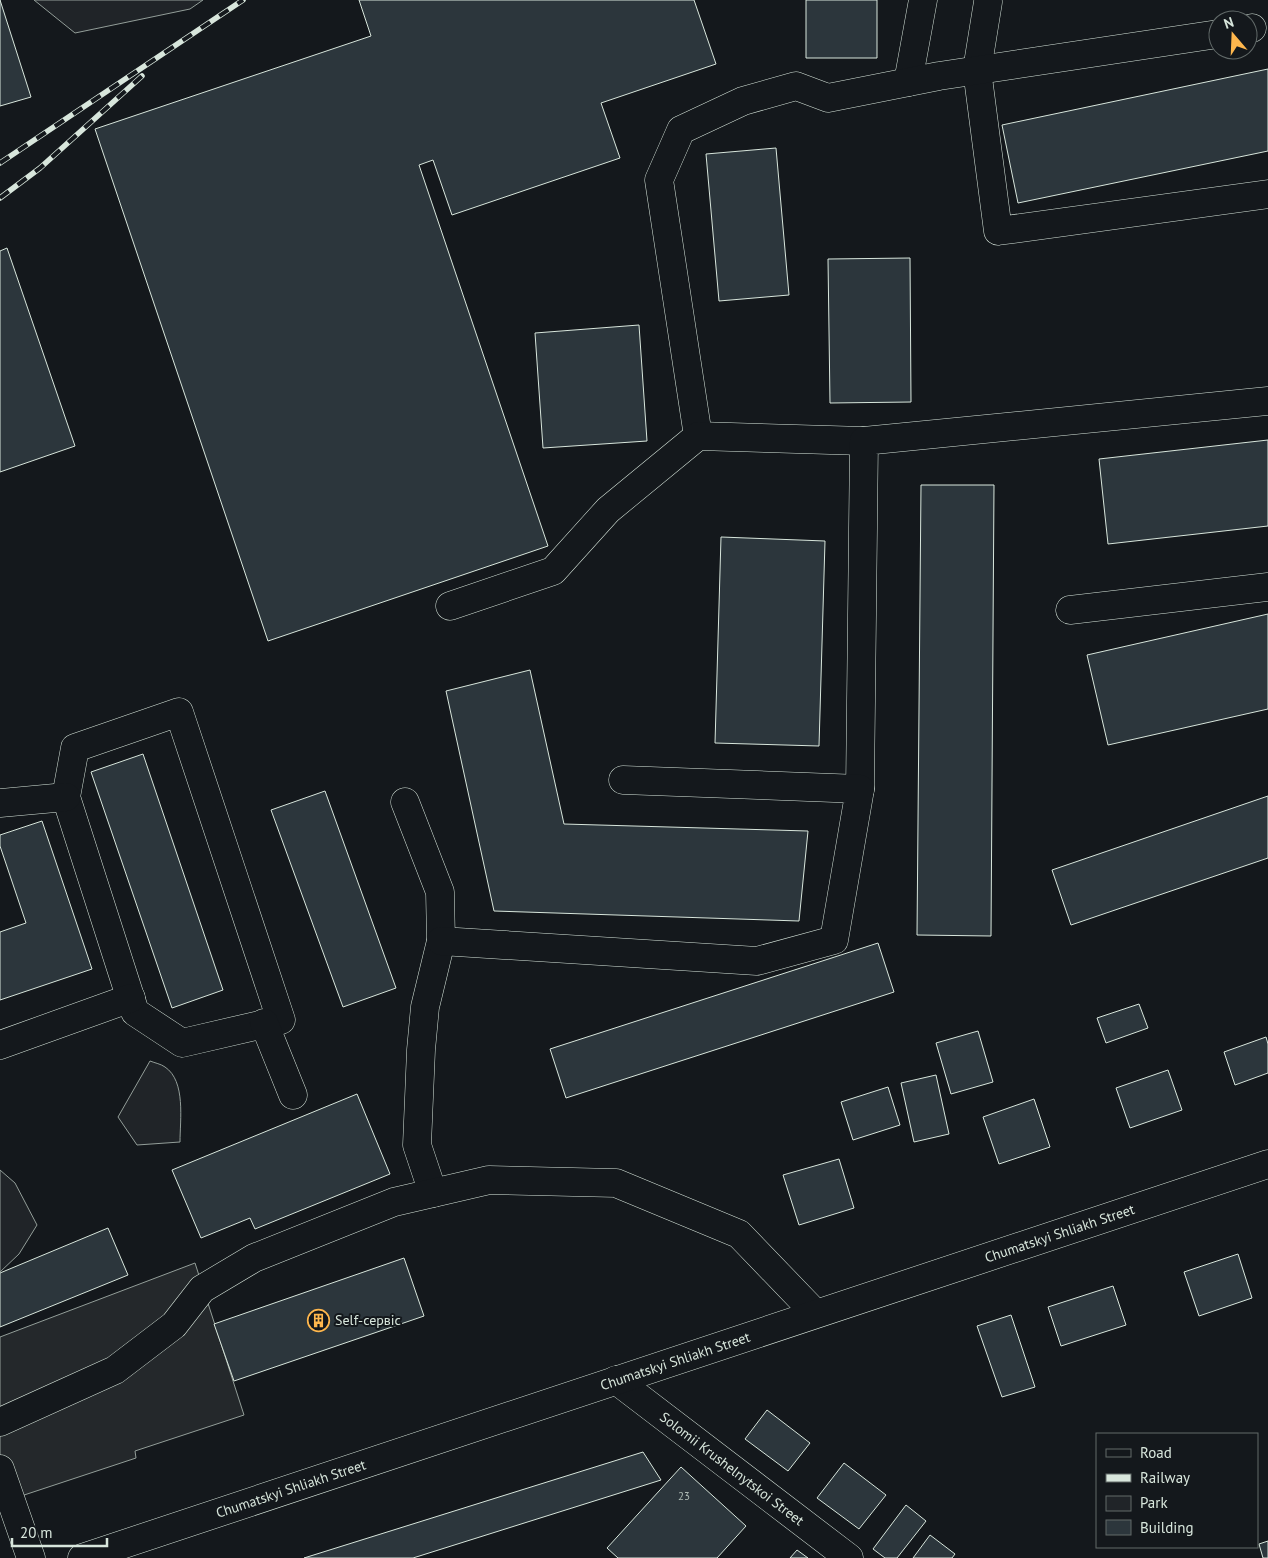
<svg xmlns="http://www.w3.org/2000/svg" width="1268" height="1558" font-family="'PT Sans',sans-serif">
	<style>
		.green { fill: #202428; stroke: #939e99 }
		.parking { fill: #24282b; stroke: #939e99 }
		.building { fill: #2c363c; stroke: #d8e6dc }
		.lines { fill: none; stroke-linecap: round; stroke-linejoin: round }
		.minor-casing { stroke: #d8e6dc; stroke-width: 29 }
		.major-casing { stroke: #d8e6dc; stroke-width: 29 }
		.minor { stroke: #14181c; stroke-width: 28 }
		.major { stroke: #14181c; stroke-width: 28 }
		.rail-casing { stroke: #d8e6dc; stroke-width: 5.5 }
		.rail { stroke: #14181c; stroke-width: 4; stroke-dasharray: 11; stroke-linecap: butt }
		.labels { text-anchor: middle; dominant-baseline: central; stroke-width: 4; stroke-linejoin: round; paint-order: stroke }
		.number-label { font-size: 11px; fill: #adbab4 }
		.street-label { font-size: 14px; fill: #d8e6dc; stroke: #14181c }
		.poi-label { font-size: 14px; fill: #d8e6dc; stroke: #14181c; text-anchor: start }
	</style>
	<rect width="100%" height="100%" fill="#14181c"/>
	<!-- green -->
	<path class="green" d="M34 0H203L190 9 75 33Z
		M150 1061C155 1063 161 1064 165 1067 186 1081 180 1120 180 1142L137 1145 118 1117Z
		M0 1170 15 1183 37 1225 19 1254 0 1272Z"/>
	<!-- parking -->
	<path class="parking" d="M195 1263 244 1415 135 1451 136 1458 0 1503V1337Z"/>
	<!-- building -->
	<path class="building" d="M0 0 31 97 0 106Z
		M359 0H694L716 64 601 103 620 158 452 215 433 160 419 165 548 546 268 641 95 129 371 36Z
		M806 0H877V58H806Z
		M1268 69V151L1018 203 1002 125Z
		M776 148 789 295 719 301 706 154Z
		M7 248 75 446 0 472V251Z
		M910 258 911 402 830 403 828 259Z
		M639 325 647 441 543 448 535 333Z
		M1268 440V526L1108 544 1099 459Z
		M921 485H994L991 936 917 935Z
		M721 537 825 541 819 746 715 743Z
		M1268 614V709L1108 745 1087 655Z
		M530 670 564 824 808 831 799 921 494 911 446 691Z
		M143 754 223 990 172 1008 91 772Z
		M325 791 396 988 343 1007 271 810Z
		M1268 796V858L1071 925 1052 870Z
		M42 821 92 969 0 1000V932L26 923 0 846V835Z
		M878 943 894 992 566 1098 550 1049Z
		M1139 1004 1148 1028 1106 1043 1097 1018Z
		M978 1031 993 1082 951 1094 936 1043Z
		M1266 1037 1268 1044V1073L1235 1085 1224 1052Z
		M1168 1070 1182 1110 1130 1128 1116 1088Z
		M936 1075 949 1134 914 1142 901 1083Z
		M888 1087 900 1125 853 1140 841 1102Z
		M357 1094 390 1174 255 1229 250 1218 201 1238 172 1170Z
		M1034 1099 1050 1147 999 1164 983 1117Z
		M839 1159 854 1208 799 1225 783 1175Z
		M108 1228 128 1275 0 1327V1273Z
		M1238 1254 1252 1298 1199 1316 1184 1272Z
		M404 1258 424 1316 234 1381 214 1324Z
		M1113 1286 1126 1325 1061 1346 1048 1307Z
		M1011 1315 1035 1387 1002 1397 977 1326Z
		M767 1410 810 1443 788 1471 745 1439Z
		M643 1452 661 1480 413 1558H304Z
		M844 1463 886 1495 859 1529 817 1498Z
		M681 1467 746 1526 717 1558H618L607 1548Z
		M906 1505 926 1521 897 1558H885L873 1549Z
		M930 1535 955 1554 952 1558H913Z
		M1268 1541V1558H1263L1259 1544Z
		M797 1550 808 1558H790Z"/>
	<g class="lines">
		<defs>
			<g id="minor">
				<path d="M988 2 977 70 998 231 1268 194"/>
				<path d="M1248 29 1252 28"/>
				<path d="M908 82 923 0"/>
				<path d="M698 436 659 180 681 130 743 101 796 86 828 98 939 76 1218 34"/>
				<path d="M450 606 553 571 608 510 698 436 864 441"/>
				<path d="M1070 610 1268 587"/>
				<path d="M179 712 281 1020 182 1043 135 1012 66 797 75 748Z"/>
				<path d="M860 789 864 441 1268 401"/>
				<path d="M405 802 440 892 441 941 425 1007 421 1050 417 1145 433 1193"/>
				<path d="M0 803 66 797"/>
				<path d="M441 941 757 961 834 940 860 789 623 780"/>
				<path d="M264 1023 293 1095"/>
				<path d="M0 1045 131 998"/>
				<path id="s1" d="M616 1380 849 1558"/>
				<path d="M0 1422 115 1370 174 1325 202 1289 254 1258 394 1202 489 1180 616 1183 739 1234 815 1313"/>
				<path d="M0 1469 31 1558"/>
			</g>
			<g id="major">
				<path id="s2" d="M82 1558 1268 1164"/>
			</g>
		</defs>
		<!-- minor casing -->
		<use href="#minor" class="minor-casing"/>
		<!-- major casing -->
		<use href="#major" class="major-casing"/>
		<!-- minor -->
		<use href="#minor" class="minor"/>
		<!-- major -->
		<use href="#major" class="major"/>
		<defs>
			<path id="rail" d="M0 163 243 0
				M0 198 40 168 142 76"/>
		</defs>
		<!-- rail casing -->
		<use href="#rail" class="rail-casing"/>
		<!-- rail -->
		<use href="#rail" class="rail"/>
	</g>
	<!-- icons -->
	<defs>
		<symbol id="building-ring" viewBox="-11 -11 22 22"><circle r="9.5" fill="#14181c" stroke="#ffb74d" stroke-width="1.5"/><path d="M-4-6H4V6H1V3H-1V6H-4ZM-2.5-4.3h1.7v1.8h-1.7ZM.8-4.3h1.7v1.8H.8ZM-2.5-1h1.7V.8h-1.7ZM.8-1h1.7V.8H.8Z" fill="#ffb74d"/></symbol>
	</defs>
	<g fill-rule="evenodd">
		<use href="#building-ring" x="306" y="1308" width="25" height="25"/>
	</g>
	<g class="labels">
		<!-- number labels -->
		<g class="number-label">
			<text x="684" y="1496">23</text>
		</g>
		<!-- street labels -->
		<g class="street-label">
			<text stroke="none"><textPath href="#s2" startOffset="1030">Chumatskyi Shliakh Street</textPath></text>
			<text stroke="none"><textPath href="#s2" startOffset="625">Chumatskyi Shliakh Street</textPath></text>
			<text stroke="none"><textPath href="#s1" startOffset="146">Solomii Krushelnytskoi Street</textPath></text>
			<text stroke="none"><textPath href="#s2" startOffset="220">Chumatskyi Shliakh Street</textPath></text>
		</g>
		<!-- poi labels -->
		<g class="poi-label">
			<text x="335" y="1320">Self-сервіс</text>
		</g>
	</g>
	<!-- legend -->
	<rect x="1096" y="1433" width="162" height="115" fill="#14181c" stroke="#626a69"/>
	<rect x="1106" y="1449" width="25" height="8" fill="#14181c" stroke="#626a69"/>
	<text x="1140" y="1458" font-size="15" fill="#d8e6dc">Road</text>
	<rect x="1106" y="1474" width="25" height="8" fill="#d8e6dc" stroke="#626a69"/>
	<text x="1140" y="1483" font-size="15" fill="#d8e6dc">Railway</text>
	<rect x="1106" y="1496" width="25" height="15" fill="#202428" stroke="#626a69"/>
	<text x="1140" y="1508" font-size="15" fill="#d8e6dc">Park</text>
	<rect x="1106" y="1520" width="25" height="15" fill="#2c363c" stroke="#626a69"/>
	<text x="1140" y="1533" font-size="15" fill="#d8e6dc">Building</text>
	<!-- north arrow -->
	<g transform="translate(1233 35) rotate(341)"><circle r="24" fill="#14181c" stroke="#626a69"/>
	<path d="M0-4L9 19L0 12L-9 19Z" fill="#ffb74d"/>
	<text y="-8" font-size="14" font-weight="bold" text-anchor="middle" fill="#d8e6dc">N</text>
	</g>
	<!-- scale -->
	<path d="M12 1538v8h95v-8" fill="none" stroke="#d8e6dc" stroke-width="2.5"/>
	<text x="20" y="1538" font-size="15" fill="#d8e6dc" stroke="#14181c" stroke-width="4" paint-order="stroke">20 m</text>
</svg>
